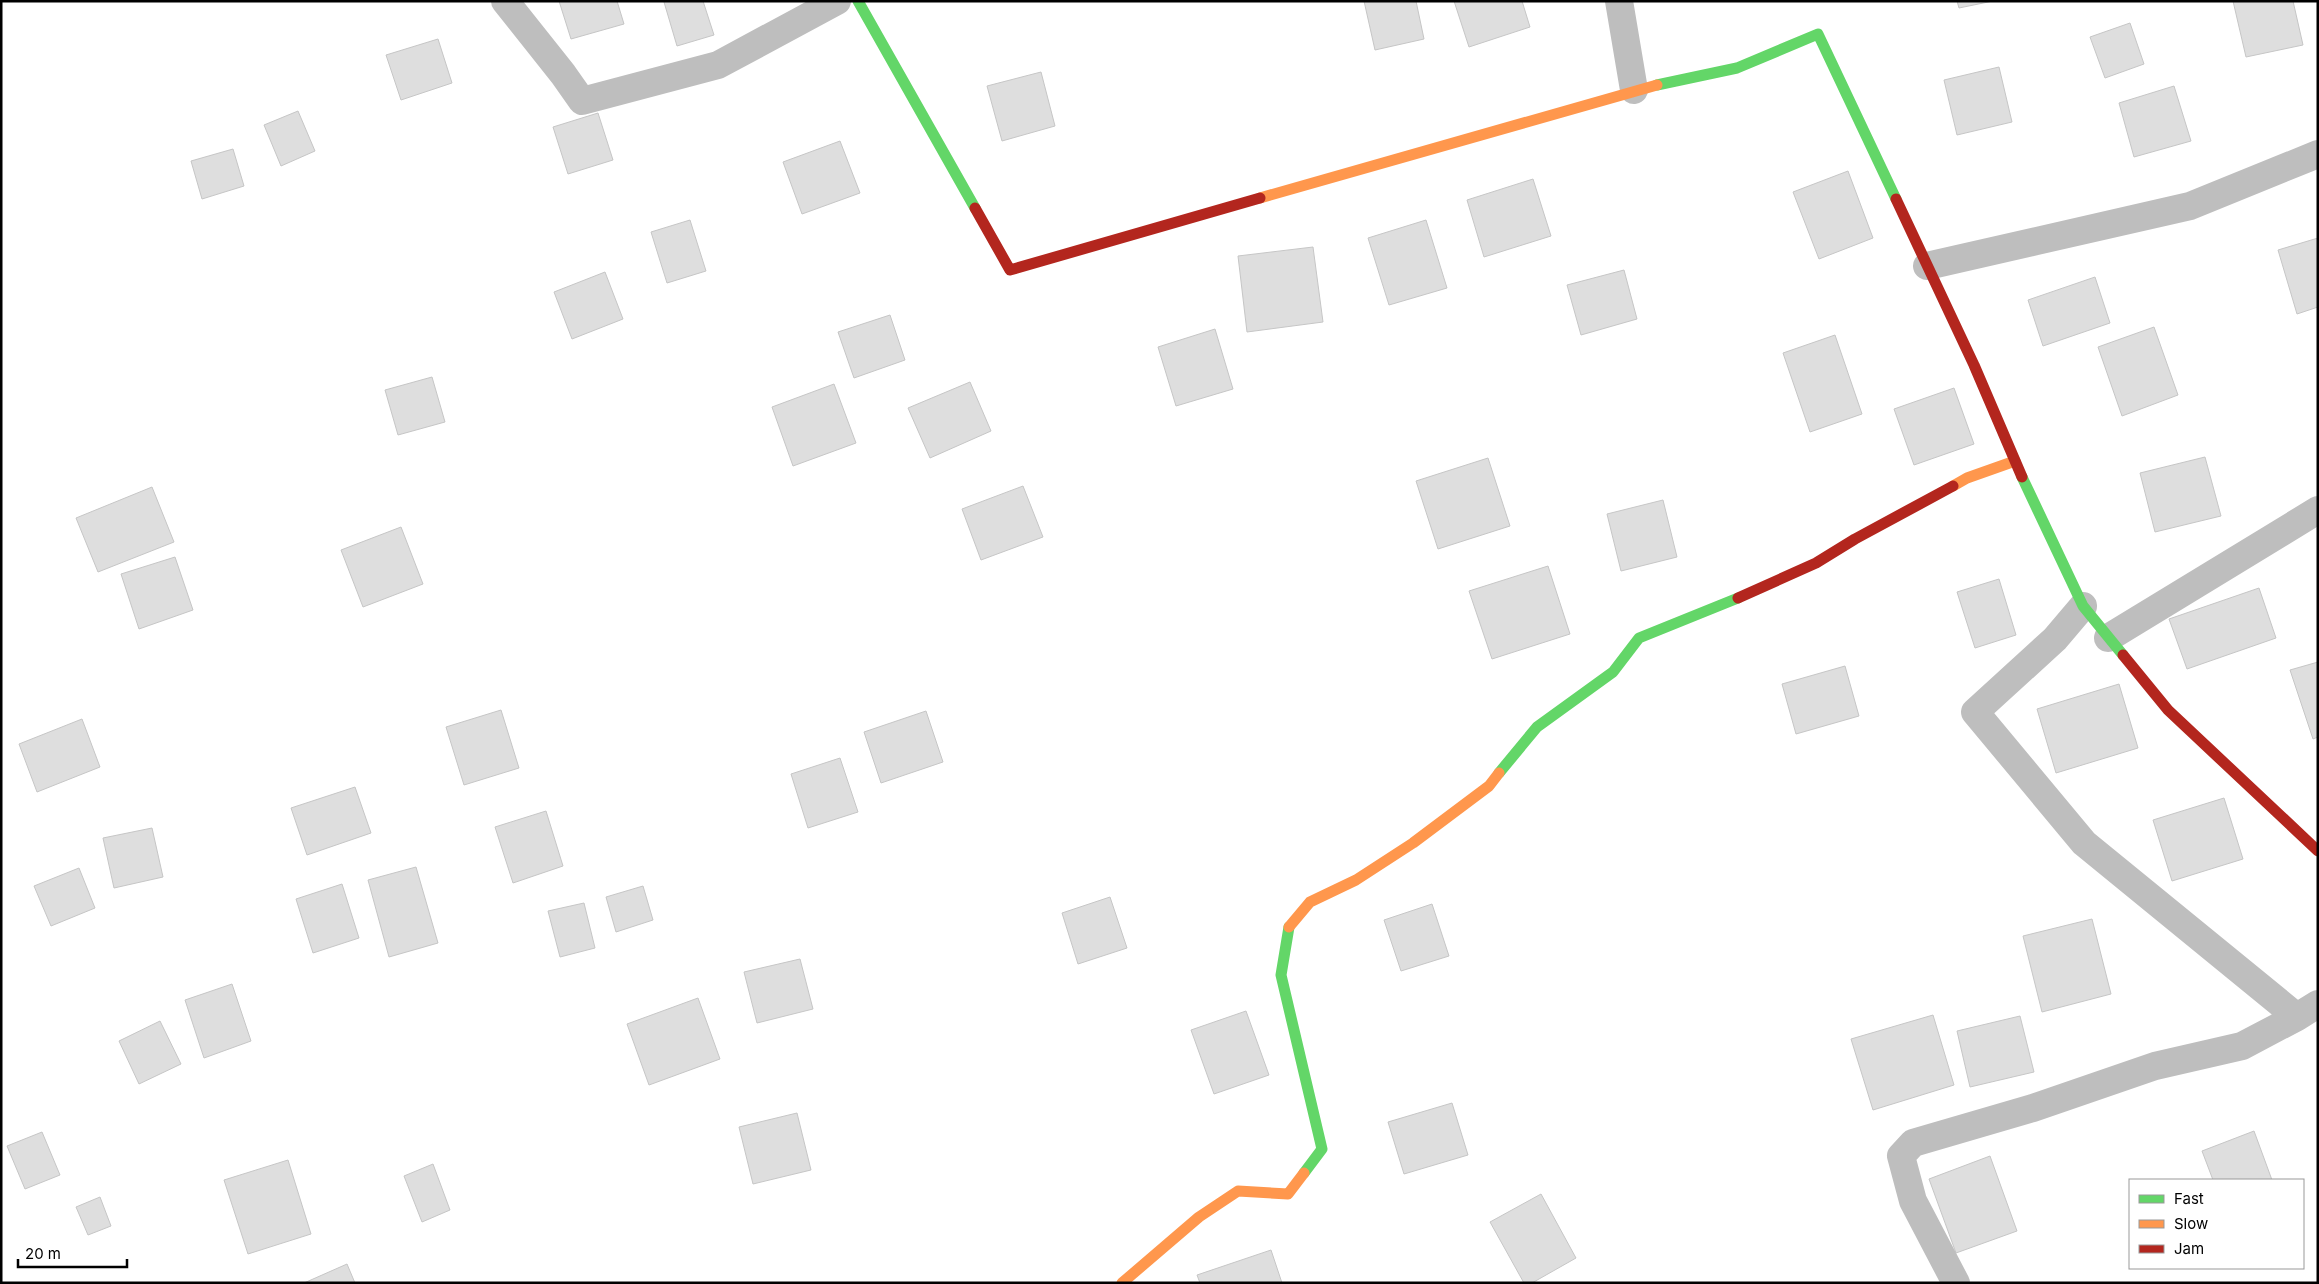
<svg xmlns="http://www.w3.org/2000/svg" width="2319" height="1284" font-family="Inter,sans-serif">
	<style>
		.building { fill: #dedede; stroke: #c6c6c6 }
		.lines { fill: none; stroke-linecap: round; stroke-linejoin: round }
		.street { stroke: #bebebe; stroke-width: 28 }
		.fast { stroke: #63d668; stroke-width: 11 }
		.slow { stroke: #ff974d; stroke-width: 11 }
		.jam { stroke: #b3261e; stroke-width: 11 }
	</style>
	<rect width="100%" height="100%" fill="#fff"/>
	<!-- building -->
	<path class="building" d="M559 1H617L624 24 571 39Z
		M667 1H703L714 35 677 46 664 2Z
		M1364 1H1416L1424 39 1375 50Z
		M1454 1H1522L1530 27 1469 47Z
		M1957 1H1993L1959 8Z
		M2233 1H2293L2303 45 2246 57Z
		M2130 23 2144 64 2105 78 2090 37Z
		M438 39 452 83 401 100 386 55Z
		M1999 67 2012 122 1957 135 1944 80Z
		M1041 72 1055 126 1002 141 987 86Z
		M2174 86 2191 141 2134 157 2119 103Z
		M298 111 315 151 281 166 264 125Z
		M598 113 613 160 568 174 553 127Z
		M840 141 860 193 802 214 783 162Z
		M233 149 244 186 202 199 191 161Z
		M1848 171 1873 238 1819 259 1793 192Z
		M1533 179 1551 236 1484 257 1467 200Z
		M690 220 706 271 667 283 651 232Z
		M1426 220 1447 288 1389 305 1368 238Z
		M2318 238V307L2297 314 2278 250Z
		M1313 247 1323 322 1247 332 1238 256Z
		M1624 270 1637 319 1581 335 1567 285Z
		M605 272 623 319 572 339 554 292Z
		M2095 277 2110 323 2043 346 2028 300Z
		M890 315 905 360 854 378 838 332Z
		M2154 327 2178 395 2122 416 2098 347Z
		M1215 329 1233 389 1176 406 1158 347Z
		M1835 335 1862 414 1810 432 1783 353Z
		M432 377 445 422 398 435 385 390Z
		M970 382 991 431 930 458 908 408Z
		M834 384 856 443 793 466 772 407Z
		M1954 388 1974 444 1914 465 1894 409Z
		M2205 457 2221 516 2155 532 2140 473Z
		M1488 458 1510 526 1438 549 1416 481Z
		M1023 486 1043 537 981 560 962 509Z
		M152 487 174 542 98 572 76 518Z
		M1663 500 1677 557 1621 571 1607 514Z
		M401 527 423 584 363 607 341 550Z
		M175 557 193 610 139 629 121 574Z
		M1548 566 1570 634 1492 659 1469 591Z
		M1999 579 2016 635 1975 648 1957 592Z
		M2259 588 2276 638 2187 669 2169 619Z
		M2318 662V737L2313 739 2290 670Z
		M1845 666 1859 716 1796 734 1782 684Z
		M2119 684 2138 748 2056 773 2037 709Z
		M501 710 519 768 464 785 446 727Z
		M926 711 943 762 881 783 864 732Z
		M82 719 100 767 37 792 19 744Z
		M840 758 858 812 808 828 791 774Z
		M355 787 371 833 307 855 291 808Z
		M2224 798 2243 859 2172 881 2153 820Z
		M546 811 563 866 513 883 495 827Z
		M152 828 163 877 114 888 103 838Z
		M416 867 438 943 389 957 368 880Z
		M79 868 95 908 51 926 34 886Z
		M342 884 359 938 313 953 296 899Z
		M643 886 653 920 616 932 606 897Z
		M1110 897 1127 948 1078 964 1062 913Z
		M584 903 595 948 560 957 548 911Z
		M1432 904 1449 956 1401 971 1384 920Z
		M2092 919 2111 994 2042 1012 2023 936Z
		M800 959 813 1009 757 1023 744 972Z
		M232 984 251 1041 204 1058 185 1000Z
		M698 998 720 1059 649 1085 627 1024Z
		M1246 1011 1269 1075 1214 1094 1191 1030Z
		M1933 1015 1954 1085 1873 1110 1851 1039Z
		M2020 1016 2034 1072 1970 1087 1957 1031Z
		M160 1021 181 1064 139 1084 119 1041Z
		M1452 1103 1468 1155 1404 1174 1388 1122Z
		M797 1113 811 1170 753 1184 739 1127Z
		M2254 1131 2272 1180H2213L2202 1151Z
		M42 1132 60 1175 25 1189 7 1146Z
		M1990 1156 2017 1231 1956 1253 1929 1179Z
		M288 1160 311 1234 248 1254 224 1180Z
		M433 1164 450 1210 422 1222 404 1176Z
		M1541 1194 1576 1258 1532 1283H1524L1490 1222Z
		M100 1197 111 1226 88 1235 76 1207Z
		M1271 1250 1282 1283H1200L1197 1275Z
		M347 1264 355 1283H304Z"/>
	<g class="lines">
		<!-- street -->
		<path class="street" d="M505 1 563 74 582 101 718 65 837 1
			M1619 1 1634 90
			M1927 266 2190 206 2318 154
			M2083 606 2055 639 1975 712 2084 843 2297 1017 2318 1004
			M2108 638 2318 510
			M1956 1283 1913 1201 1901 1156 1913 1143 2033 1108 2155 1066 2242 1046 2297 1017"/>
		<!-- fast -->
		<path class="fast" d="M858 1 975 208
			M1657 85 1737 68 1818 34 1896 199
			M2022 477 2083 606 2123 655
			M1499 773 1537 727 1613 672 1639 638 1738 598
			M1289 927 1281 975 1322 1149 1304 1173"/>
		<!-- slow -->
		<path class="slow" d="M1260 198 1657 85
			M1953 486 1967 478 2015 461
			M1289 927 1310 902 1356 880 1413 843 1489 786 1499 773
			M1122 1283 1199 1217 1238 1191 1288 1194 1304 1173"/>
		<!-- jam -->
		<path class="jam" d="M1896 199 1974 365 2022 477
			M975 208 1010 270 1260 198
			M1738 598 1816 563 1855 539 1953 486
			M2123 655 2168 710 2318 851"/>
	</g>
	<!-- border -->
	<rect width="2319" height="1284" fill="none" stroke="#000000" stroke-width="5"/>
	<!-- legend -->
	<rect x="2129" y="1179" width="175" height="90" fill="#ffffff" stroke="#999999"/>
	<rect x="2139" y="1195" width="25" height="8" fill="#63d668" stroke="#999999"/>
	<text x="2174" y="1204" font-size="15" fill="#000000">Fast</text>
	<rect x="2139" y="1220" width="25" height="8" fill="#ff974d" stroke="#999999"/>
	<text x="2174" y="1229" font-size="15" fill="#000000">Slow</text>
	<rect x="2139" y="1245" width="25" height="8" fill="#b3261e" stroke="#999999"/>
	<text x="2174" y="1254" font-size="15" fill="#000000">Jam</text>
	<!-- scale -->
	<path d="M18 1259v8h109v-8" fill="none" stroke="#000000" stroke-width="2.5"/>
	<text x="25" y="1259" font-size="15" fill="#000000" stroke="#ffffff" stroke-width="4" paint-order="stroke">20 m</text>
</svg>
